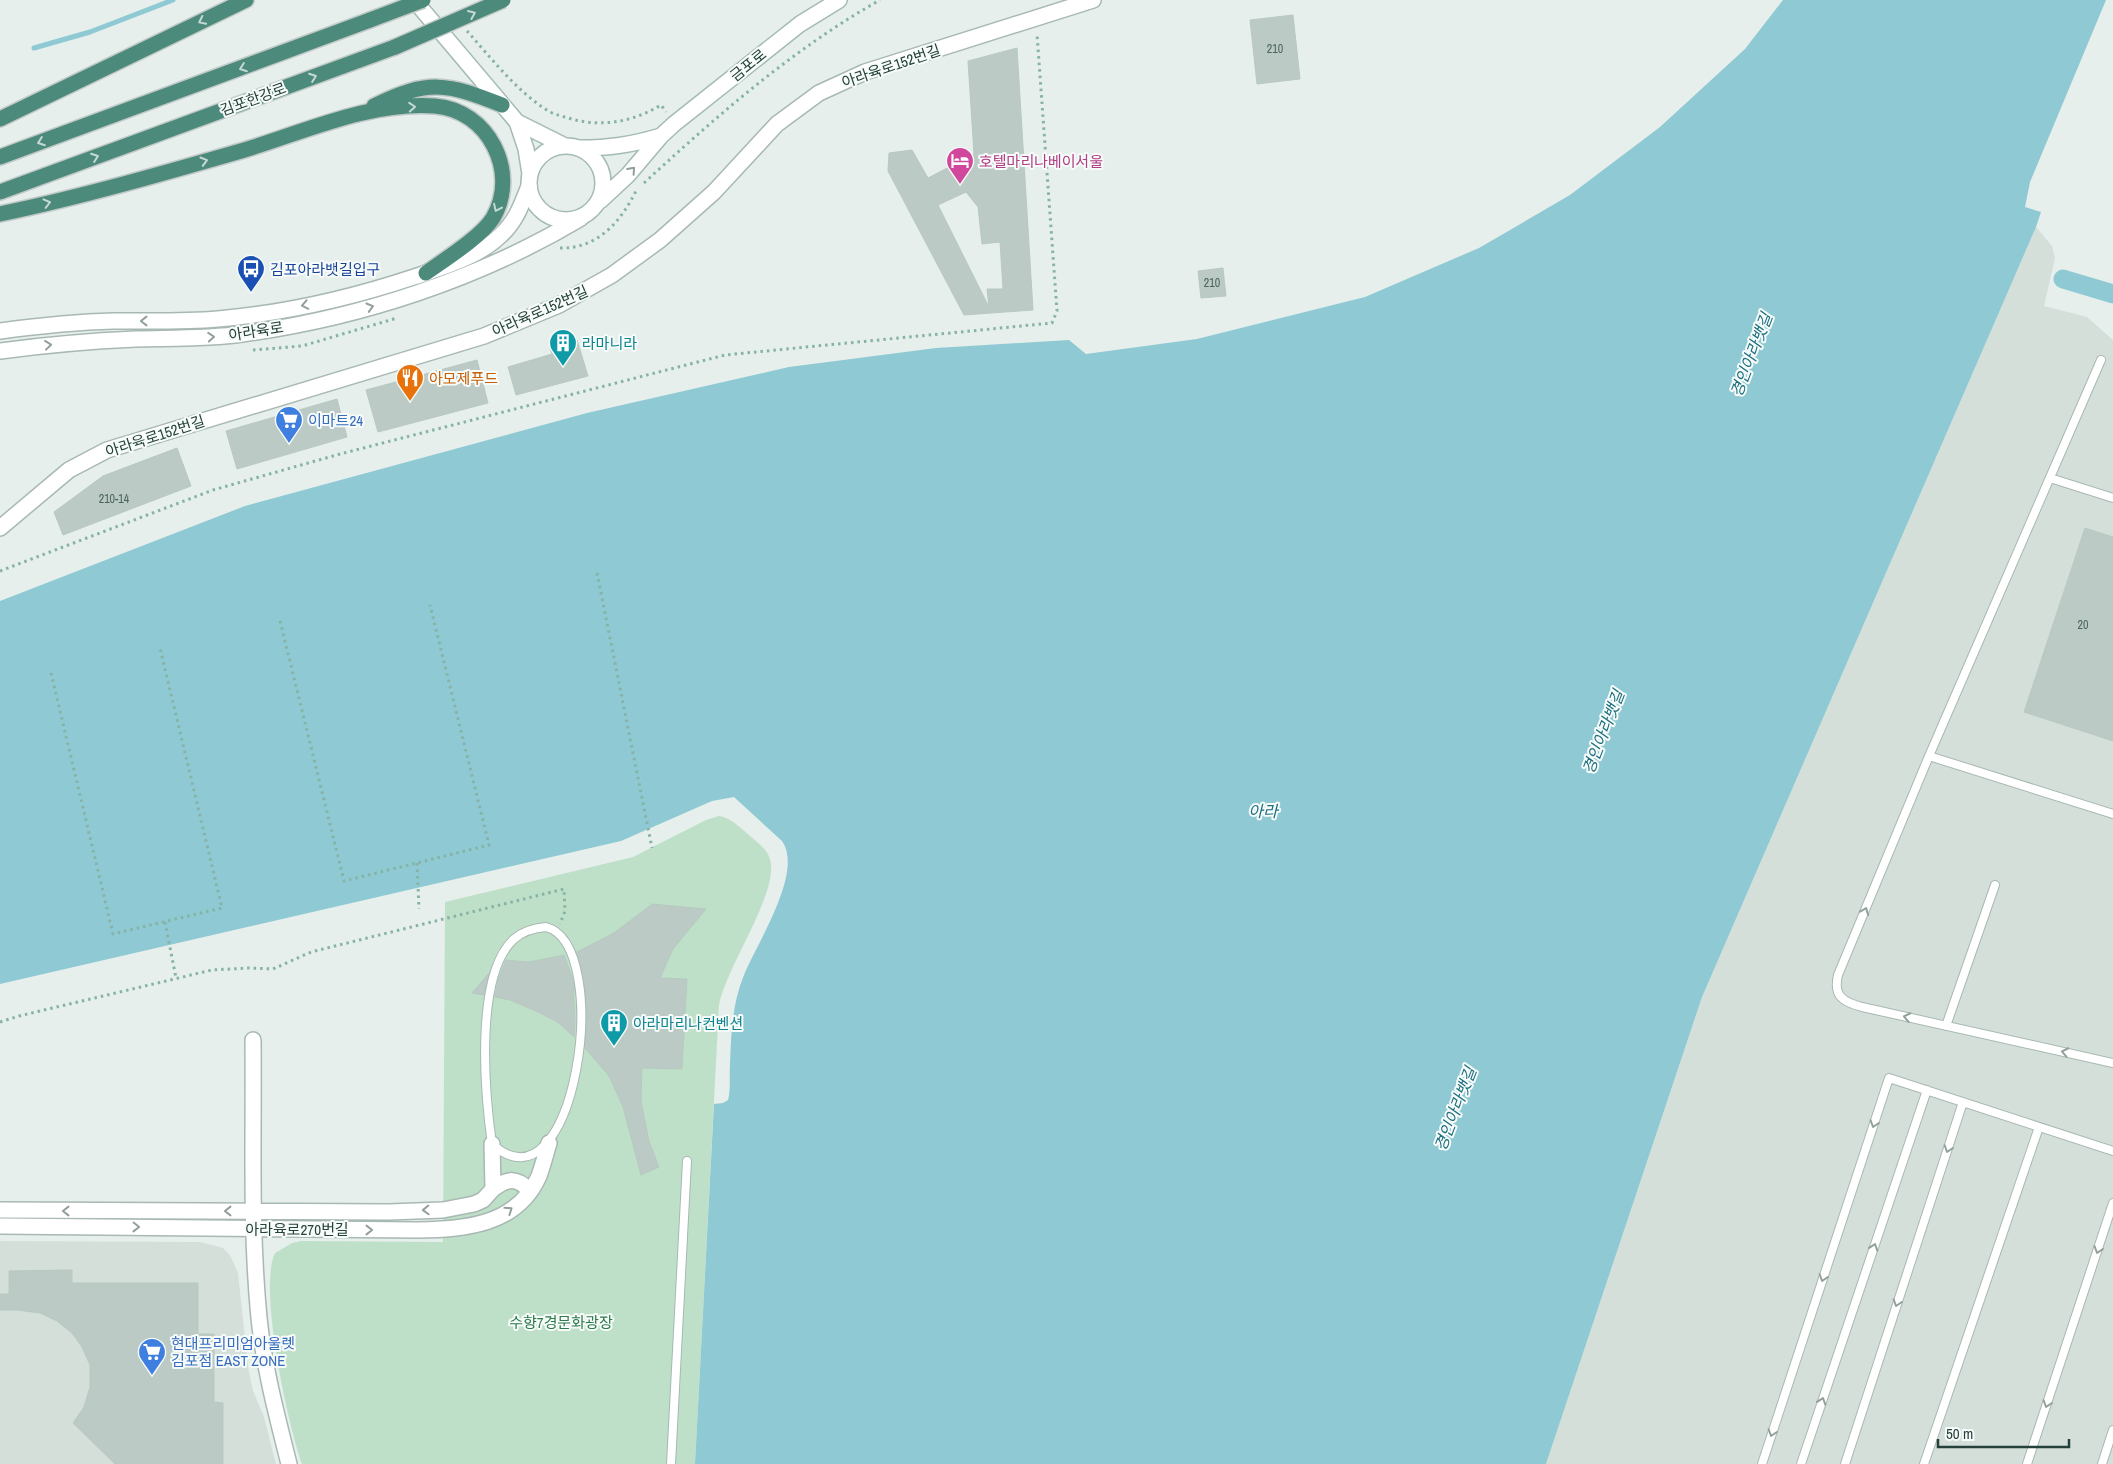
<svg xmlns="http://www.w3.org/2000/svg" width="2113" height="1464" font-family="'Archivo Narrow','Noto Sans KR',sans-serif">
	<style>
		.built { fill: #d4dfda }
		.green { fill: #bfe0c8 }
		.water { fill: #8ec9d4 }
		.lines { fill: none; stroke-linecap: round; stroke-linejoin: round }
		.stream { stroke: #8ec9d4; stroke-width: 5 }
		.canal { stroke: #8ec9d4; stroke-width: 19 }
		.building { fill: #bbcac4; stroke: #b8c9c2; fill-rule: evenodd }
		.service-casing { stroke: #a8b8b2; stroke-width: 10 }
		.minor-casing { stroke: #a8b8b2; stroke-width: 18 }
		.tertiary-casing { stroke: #a8b8b2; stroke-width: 18 }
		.secondary-casing { stroke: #a4bbb3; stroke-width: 18 }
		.trunk-casing { stroke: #c2cac8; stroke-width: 18 }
		.path { stroke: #86b3a5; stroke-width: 3; stroke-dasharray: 2.5 4; stroke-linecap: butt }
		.service { stroke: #fff; stroke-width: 8 }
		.minor { stroke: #fff; stroke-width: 15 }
		.tertiary { stroke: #fff; stroke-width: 15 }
		.secondary { stroke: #fff; stroke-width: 15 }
		.trunk { stroke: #4c8a7c; stroke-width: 15 }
		.trunk-bridge-casing { stroke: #c2cac8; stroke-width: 18; stroke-linecap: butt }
		.trunk-bridge { stroke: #4c8a7c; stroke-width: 15 }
		.oneway { stroke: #c4d9d4 }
		.oneway2 { stroke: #92a09c }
		.labels { text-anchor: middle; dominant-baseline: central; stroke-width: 4; stroke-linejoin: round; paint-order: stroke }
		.number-label { font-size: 12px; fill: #4a645c }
		.street-label { font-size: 15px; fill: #24423a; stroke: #f7fbf9 }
		.hotel-label { font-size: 15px; fill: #b23c85; stroke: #f7fbf9; text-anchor: start }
		.transit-label { font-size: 15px; fill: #164399; stroke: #f7fbf9; text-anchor: start }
		.culture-label { font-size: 15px; fill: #0d838f; stroke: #f7fbf9; text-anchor: start }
		.food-label { font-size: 15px; fill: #c56008; stroke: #f7fbf9; text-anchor: start }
		.shop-label { font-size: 15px; fill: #366cbe; stroke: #f7fbf9; text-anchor: start }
		.park-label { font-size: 15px; fill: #2d7a4b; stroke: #f7fbf9 }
		.water-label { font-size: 16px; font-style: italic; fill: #1c6f80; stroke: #f7fbf9 }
	</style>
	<rect width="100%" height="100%" fill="#e6efeb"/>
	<!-- built -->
	<path class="built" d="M2036 227 2052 246 2055 258 2044 306 2087 317 2113 340V1464H1546L1702 997Z
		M0 1241 200 1242 223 1248 230 1255 238 1273 248 1367 253 1391 264 1417 276 1464H0Z"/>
	<!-- green -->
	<path class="green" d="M719 816C731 818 741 828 750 836 758 843 767 849 770 859 780 891 726 967 719 1005L695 1464H302C288 1424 258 1288 275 1253L292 1243 301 1241 443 1242 445 902 633 857 706 820Z"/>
	<!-- water -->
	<path class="water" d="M1783 0H2106L2030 182 2025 207 2041 212 2036 227 1702 997 1546 1464H695L714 1104 723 1103 728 1100C731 1089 729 1077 730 1065 731 1035 732 1004 744 975 757 943 804 872 782 841L734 797 712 801 621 841 0 984V601L245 506 587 413 789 367 936 348 1069 340 1086 354 1197 339 1365 297 1479 248 1570 195 1660 127 1745 49Z"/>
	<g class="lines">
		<!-- stream -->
		<path class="stream" d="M34 48 90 32 173 0"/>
		<!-- canal -->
		<path class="canal" d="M2063 279 2113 294"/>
	</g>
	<!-- building -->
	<path class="building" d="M1293 15 1300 79 1257 84 1250 20Z
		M1017 48 1033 310 964 315 888 171 889 153 912 150 928 178 974 154 968 61ZM966 192 978 207 982 244 1000 242 1003 289H987L989 307 938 205Z
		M1223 268 1226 296 1201 298 1198 271Z
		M577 340 588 376 516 395 508 367 552 354 550 348Z
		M477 360 488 403 378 432 366 390Z
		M337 399 347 437 237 469 226 431Z
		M177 448 191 486 63 535 54 512 103 476Z
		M2085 528 2113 537V741L2024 712Z
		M652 904 706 909 673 949 660 978 687 979 682 1069 642 1068 641 1101 649 1141 659 1167 641 1175 623 1107 609 1076 584 1047 587 1023 584 979 575 953 614 933Z
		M564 955 573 980 575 1023 574 1037 559 1023 538 1012 510 1000 495 997 498 981 506 960 529 962Z
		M489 973 484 995 472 993Z
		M72 1270V1283H198V1334H214V1402L223 1403V1464H115L73 1423 84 1407 90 1387V1365L82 1347 72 1333 57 1321 40 1313 17 1310H0V1294H9V1271Z"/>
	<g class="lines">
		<defs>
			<path id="service" d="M2101 360 1929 756 2113 814
				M2050 478 2113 498
				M1929 756 1838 975C1833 996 1843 1002 1862 1007L2113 1063
				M546 927C615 945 575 1220 492 1144 485 1095 474 975 514 939 523 931 534 928 546 927Z
				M1946 1026 1995 885
				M671 1464 687 1161
				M1762 1464 1889 1078 2113 1151
				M1801 1464 1927 1090
				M1845 1464 1963 1102
				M1924 1464 2039 1127
				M2027 1464 2113 1203
				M2102 1464 2113 1430"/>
			<path id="minor" d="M0 528 69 470 107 450 484 336 559 305 612 275 660 240 714 192 777 124 819 93 865 72 1093 0
				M253 1040C254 1133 250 1226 259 1318 264 1368 277 1416 289 1464
				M493 1189C508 1178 517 1177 530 1191
				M0 1210 389 1212 443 1210 474 1204 483 1200 493 1189 492 1144
				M0 1226 418 1230C464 1229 517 1226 539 1176 543 1165 546 1153 549 1143"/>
			<path id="tertiary" d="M0 331C38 326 75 322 113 321 148 321 183 322 218 319 285 313 351 298 414 277 443 267 479 257 501 235 516 221 522 204 529 186
				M0 351C45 345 90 341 136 339 171 338 207 339 242 334 360 318 479 279 581 218"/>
			<path id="secondary" d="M414 0 517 122 565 146
				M517 122 526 149 530 174
				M529 183a37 37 0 1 1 74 0a37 37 0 1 1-74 0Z
				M579 148C609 148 631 145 661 136
				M600 201 628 175 661 136 674 124 800 24 839 0"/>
			<path id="trunk" d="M374 106C428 79 447 83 502 105
				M0 119 246 0
				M0 157 370 20
				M0 192 395 47
				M0 214C81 197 161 174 241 151 302 133 369 101 435 106 488 110 520 172 493 218 481 237 444 260 426 273"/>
		</defs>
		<!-- service casing -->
		<use href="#service" class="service-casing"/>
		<!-- minor casing -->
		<use href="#minor" class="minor-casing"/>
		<!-- tertiary casing -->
		<use href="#tertiary" class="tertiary-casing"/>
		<!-- secondary casing -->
		<use href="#secondary" class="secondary-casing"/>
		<!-- trunk casing -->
		<use href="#trunk" class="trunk-casing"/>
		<!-- path -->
		<path class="path" d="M467 31C492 59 518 93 550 112 556 115 562 116 568 118 602 128 632 122 661 105L666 112
			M644 183C718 115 793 49 880 0
			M560 248C598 249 621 221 636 191
			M253 350 302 346 397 318
			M0 571 213 490 340 454 725 355 1052 323 1057 311 1037 34
			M597 573 652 848
			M280 621 344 881 489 845 430 605
			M51 673 113 934 222 908 160 648
			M417 863 419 909
			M165 922 176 978
			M0 1022 19 1016 212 970 248 968 273 969 311 952 564 889 565 911 560 924"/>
		<!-- service -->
		<use href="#service" class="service"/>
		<!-- minor -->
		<use href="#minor" class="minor"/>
		<!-- tertiary -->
		<use href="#tertiary" class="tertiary"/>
		<!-- secondary -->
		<use href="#secondary" class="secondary"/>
		<!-- trunk -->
		<use href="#trunk" class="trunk"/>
		<defs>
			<path id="trunk-bridge" d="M370 20 423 0
				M395 47 503 0"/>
		</defs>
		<!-- trunk-bridge casing -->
		<use href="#trunk-bridge" class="trunk-bridge-casing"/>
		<!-- trunk-bridge -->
		<use href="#trunk-bridge" class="trunk-bridge"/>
	</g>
	<!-- one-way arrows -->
	<defs><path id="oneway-chevron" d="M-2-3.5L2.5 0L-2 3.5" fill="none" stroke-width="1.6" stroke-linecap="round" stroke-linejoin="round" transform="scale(1.25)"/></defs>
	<g class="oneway">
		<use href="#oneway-chevron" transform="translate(472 14) rotate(-23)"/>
		<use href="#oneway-chevron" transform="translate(202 21) rotate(154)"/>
		<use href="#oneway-chevron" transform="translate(243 68) rotate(160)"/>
		<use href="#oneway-chevron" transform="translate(313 77) rotate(-20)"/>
		<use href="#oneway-chevron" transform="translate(412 107) rotate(-4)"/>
		<use href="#oneway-chevron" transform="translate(41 142) rotate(160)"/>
		<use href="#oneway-chevron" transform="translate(95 157) rotate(-20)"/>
		<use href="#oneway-chevron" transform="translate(204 161) rotate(-16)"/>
		<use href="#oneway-chevron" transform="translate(47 203) rotate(-14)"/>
		<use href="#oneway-chevron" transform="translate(497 208) rotate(115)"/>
	</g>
	<g class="oneway2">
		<use href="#oneway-chevron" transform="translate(632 170) rotate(-48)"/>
		<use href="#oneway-chevron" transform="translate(305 305) rotate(169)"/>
		<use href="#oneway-chevron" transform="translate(370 307) rotate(-16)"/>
		<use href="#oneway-chevron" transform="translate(144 321) rotate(-180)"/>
		<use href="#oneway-chevron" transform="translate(211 337) rotate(-4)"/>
		<use href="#oneway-chevron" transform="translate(48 345) rotate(-6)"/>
		<use href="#oneway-chevron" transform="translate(1865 911) rotate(-68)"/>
		<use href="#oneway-chevron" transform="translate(1907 1017) rotate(-168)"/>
		<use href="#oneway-chevron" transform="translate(2065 1052) rotate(-168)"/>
		<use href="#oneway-chevron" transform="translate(1874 1124) rotate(108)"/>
		<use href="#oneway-chevron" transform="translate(1948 1149) rotate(108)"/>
		<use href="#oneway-chevron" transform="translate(426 1210) rotate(178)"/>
		<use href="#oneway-chevron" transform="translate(509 1210) rotate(-35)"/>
		<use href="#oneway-chevron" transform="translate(66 1211) rotate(-180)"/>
		<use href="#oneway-chevron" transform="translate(228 1211) rotate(-180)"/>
		<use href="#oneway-chevron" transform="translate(136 1227) rotate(1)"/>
		<use href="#oneway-chevron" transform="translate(369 1230)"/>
		<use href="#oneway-chevron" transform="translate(1874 1247) rotate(-71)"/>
		<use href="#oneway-chevron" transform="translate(2098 1250) rotate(108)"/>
		<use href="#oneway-chevron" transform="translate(1823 1278) rotate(108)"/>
		<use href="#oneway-chevron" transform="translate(1897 1303) rotate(108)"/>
		<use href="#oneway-chevron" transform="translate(1822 1401) rotate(-71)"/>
		<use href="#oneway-chevron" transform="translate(2047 1404) rotate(108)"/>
		<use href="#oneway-chevron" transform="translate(1772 1433) rotate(108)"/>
	</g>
	<!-- icons -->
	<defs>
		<symbol id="hotel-pin" viewBox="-11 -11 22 30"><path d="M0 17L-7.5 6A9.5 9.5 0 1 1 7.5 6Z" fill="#d1479c" stroke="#f7fbf9"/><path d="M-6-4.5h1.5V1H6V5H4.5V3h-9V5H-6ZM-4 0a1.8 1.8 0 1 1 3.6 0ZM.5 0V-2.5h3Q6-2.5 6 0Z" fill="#fff"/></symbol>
		<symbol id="bus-pin" viewBox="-11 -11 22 30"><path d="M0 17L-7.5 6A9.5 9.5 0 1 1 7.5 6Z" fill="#1a4fb4" stroke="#f7fbf9"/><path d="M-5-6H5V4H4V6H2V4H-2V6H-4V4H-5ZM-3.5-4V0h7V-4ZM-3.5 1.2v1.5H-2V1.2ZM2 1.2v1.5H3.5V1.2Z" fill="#fff"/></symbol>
		<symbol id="building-pin" viewBox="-11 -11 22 30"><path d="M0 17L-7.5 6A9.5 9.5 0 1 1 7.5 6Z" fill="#0f9aa8" stroke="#f7fbf9"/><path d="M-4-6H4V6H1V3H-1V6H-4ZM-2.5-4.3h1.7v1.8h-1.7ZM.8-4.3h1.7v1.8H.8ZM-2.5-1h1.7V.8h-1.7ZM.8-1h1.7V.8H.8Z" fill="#fff"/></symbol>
		<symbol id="restaurant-pin" viewBox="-11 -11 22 30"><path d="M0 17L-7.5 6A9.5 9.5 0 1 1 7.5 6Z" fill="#e8710a" stroke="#f7fbf9"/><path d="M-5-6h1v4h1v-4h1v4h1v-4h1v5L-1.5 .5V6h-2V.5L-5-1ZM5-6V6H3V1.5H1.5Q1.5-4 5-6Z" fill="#fff"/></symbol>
		<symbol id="supermarket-pin" viewBox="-11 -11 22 30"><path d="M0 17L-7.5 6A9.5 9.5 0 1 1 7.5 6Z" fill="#3f7fe0" stroke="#f7fbf9"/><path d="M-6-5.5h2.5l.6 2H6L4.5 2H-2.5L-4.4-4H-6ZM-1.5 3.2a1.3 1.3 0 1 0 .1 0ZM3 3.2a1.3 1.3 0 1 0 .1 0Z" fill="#fff"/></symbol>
	</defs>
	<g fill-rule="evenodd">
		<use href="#hotel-pin" x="944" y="145" width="32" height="43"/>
		<use href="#bus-pin" x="235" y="253" width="32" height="43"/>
		<use href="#building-pin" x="547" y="327" width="32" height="43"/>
		<use href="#restaurant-pin" x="394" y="362" width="32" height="43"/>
		<use href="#supermarket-pin" x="273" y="404" width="32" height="43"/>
		<use href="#building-pin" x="598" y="1007" width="32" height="43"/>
		<use href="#supermarket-pin" x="136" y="1336" width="32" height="43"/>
	</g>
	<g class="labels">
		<!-- number labels -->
		<g class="number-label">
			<text x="1275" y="49">210</text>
			<text x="1212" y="283">210</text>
			<text x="114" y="499">210-14</text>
			<text x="2083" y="625">20</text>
		</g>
		<!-- street labels -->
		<g class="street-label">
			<text transform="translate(748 65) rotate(-39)">금포로</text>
			<text transform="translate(891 66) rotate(-19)">아라육로152번길</text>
			<text transform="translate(253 99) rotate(-20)">김포한강로</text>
			<text transform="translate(540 311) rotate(-24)">아라육로152번길</text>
			<text transform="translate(256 331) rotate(-9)">아라육로</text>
			<text transform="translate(155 436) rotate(-18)">아라육로152번길</text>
			<text x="297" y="1229">아라육로270번길</text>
		</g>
		<!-- hotel labels -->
		<g class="hotel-label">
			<text x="979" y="161">호텔마리나베이서울</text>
		</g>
		<!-- transit labels -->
		<g class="transit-label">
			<text x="270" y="269">김포아라뱃길입구</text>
		</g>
		<!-- culture labels -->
		<g class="culture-label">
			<text x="582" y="343">라마니라</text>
			<text x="633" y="1023">아라마리나컨벤션</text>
		</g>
		<!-- food labels -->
		<g class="food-label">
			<text x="429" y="378">아모제푸드</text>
		</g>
		<!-- shop labels -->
		<g class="shop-label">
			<text x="308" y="420">이마트24</text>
			<text x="171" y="1343">현대프리미엄아울렛<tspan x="171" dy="17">김포점 EAST ZONE</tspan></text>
		</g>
		<!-- park labels -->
		<g class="park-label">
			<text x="561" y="1322">수향7경문화광장</text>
		</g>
		<!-- water labels -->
		<g class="water-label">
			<text transform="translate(1751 355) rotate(-69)">경인아라뱃길</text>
			<text transform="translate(1603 732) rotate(-69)">경인아라뱃길</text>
			<text x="1263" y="811">아라</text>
			<text transform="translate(1455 1109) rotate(-69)">경인아라뱃길</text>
		</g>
	</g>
	<!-- scale -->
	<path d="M1938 1439v8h131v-8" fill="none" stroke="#24423a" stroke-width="2.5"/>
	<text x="1946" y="1439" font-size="15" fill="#24423a" stroke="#f7fbf9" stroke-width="4" paint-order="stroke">50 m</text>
</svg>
